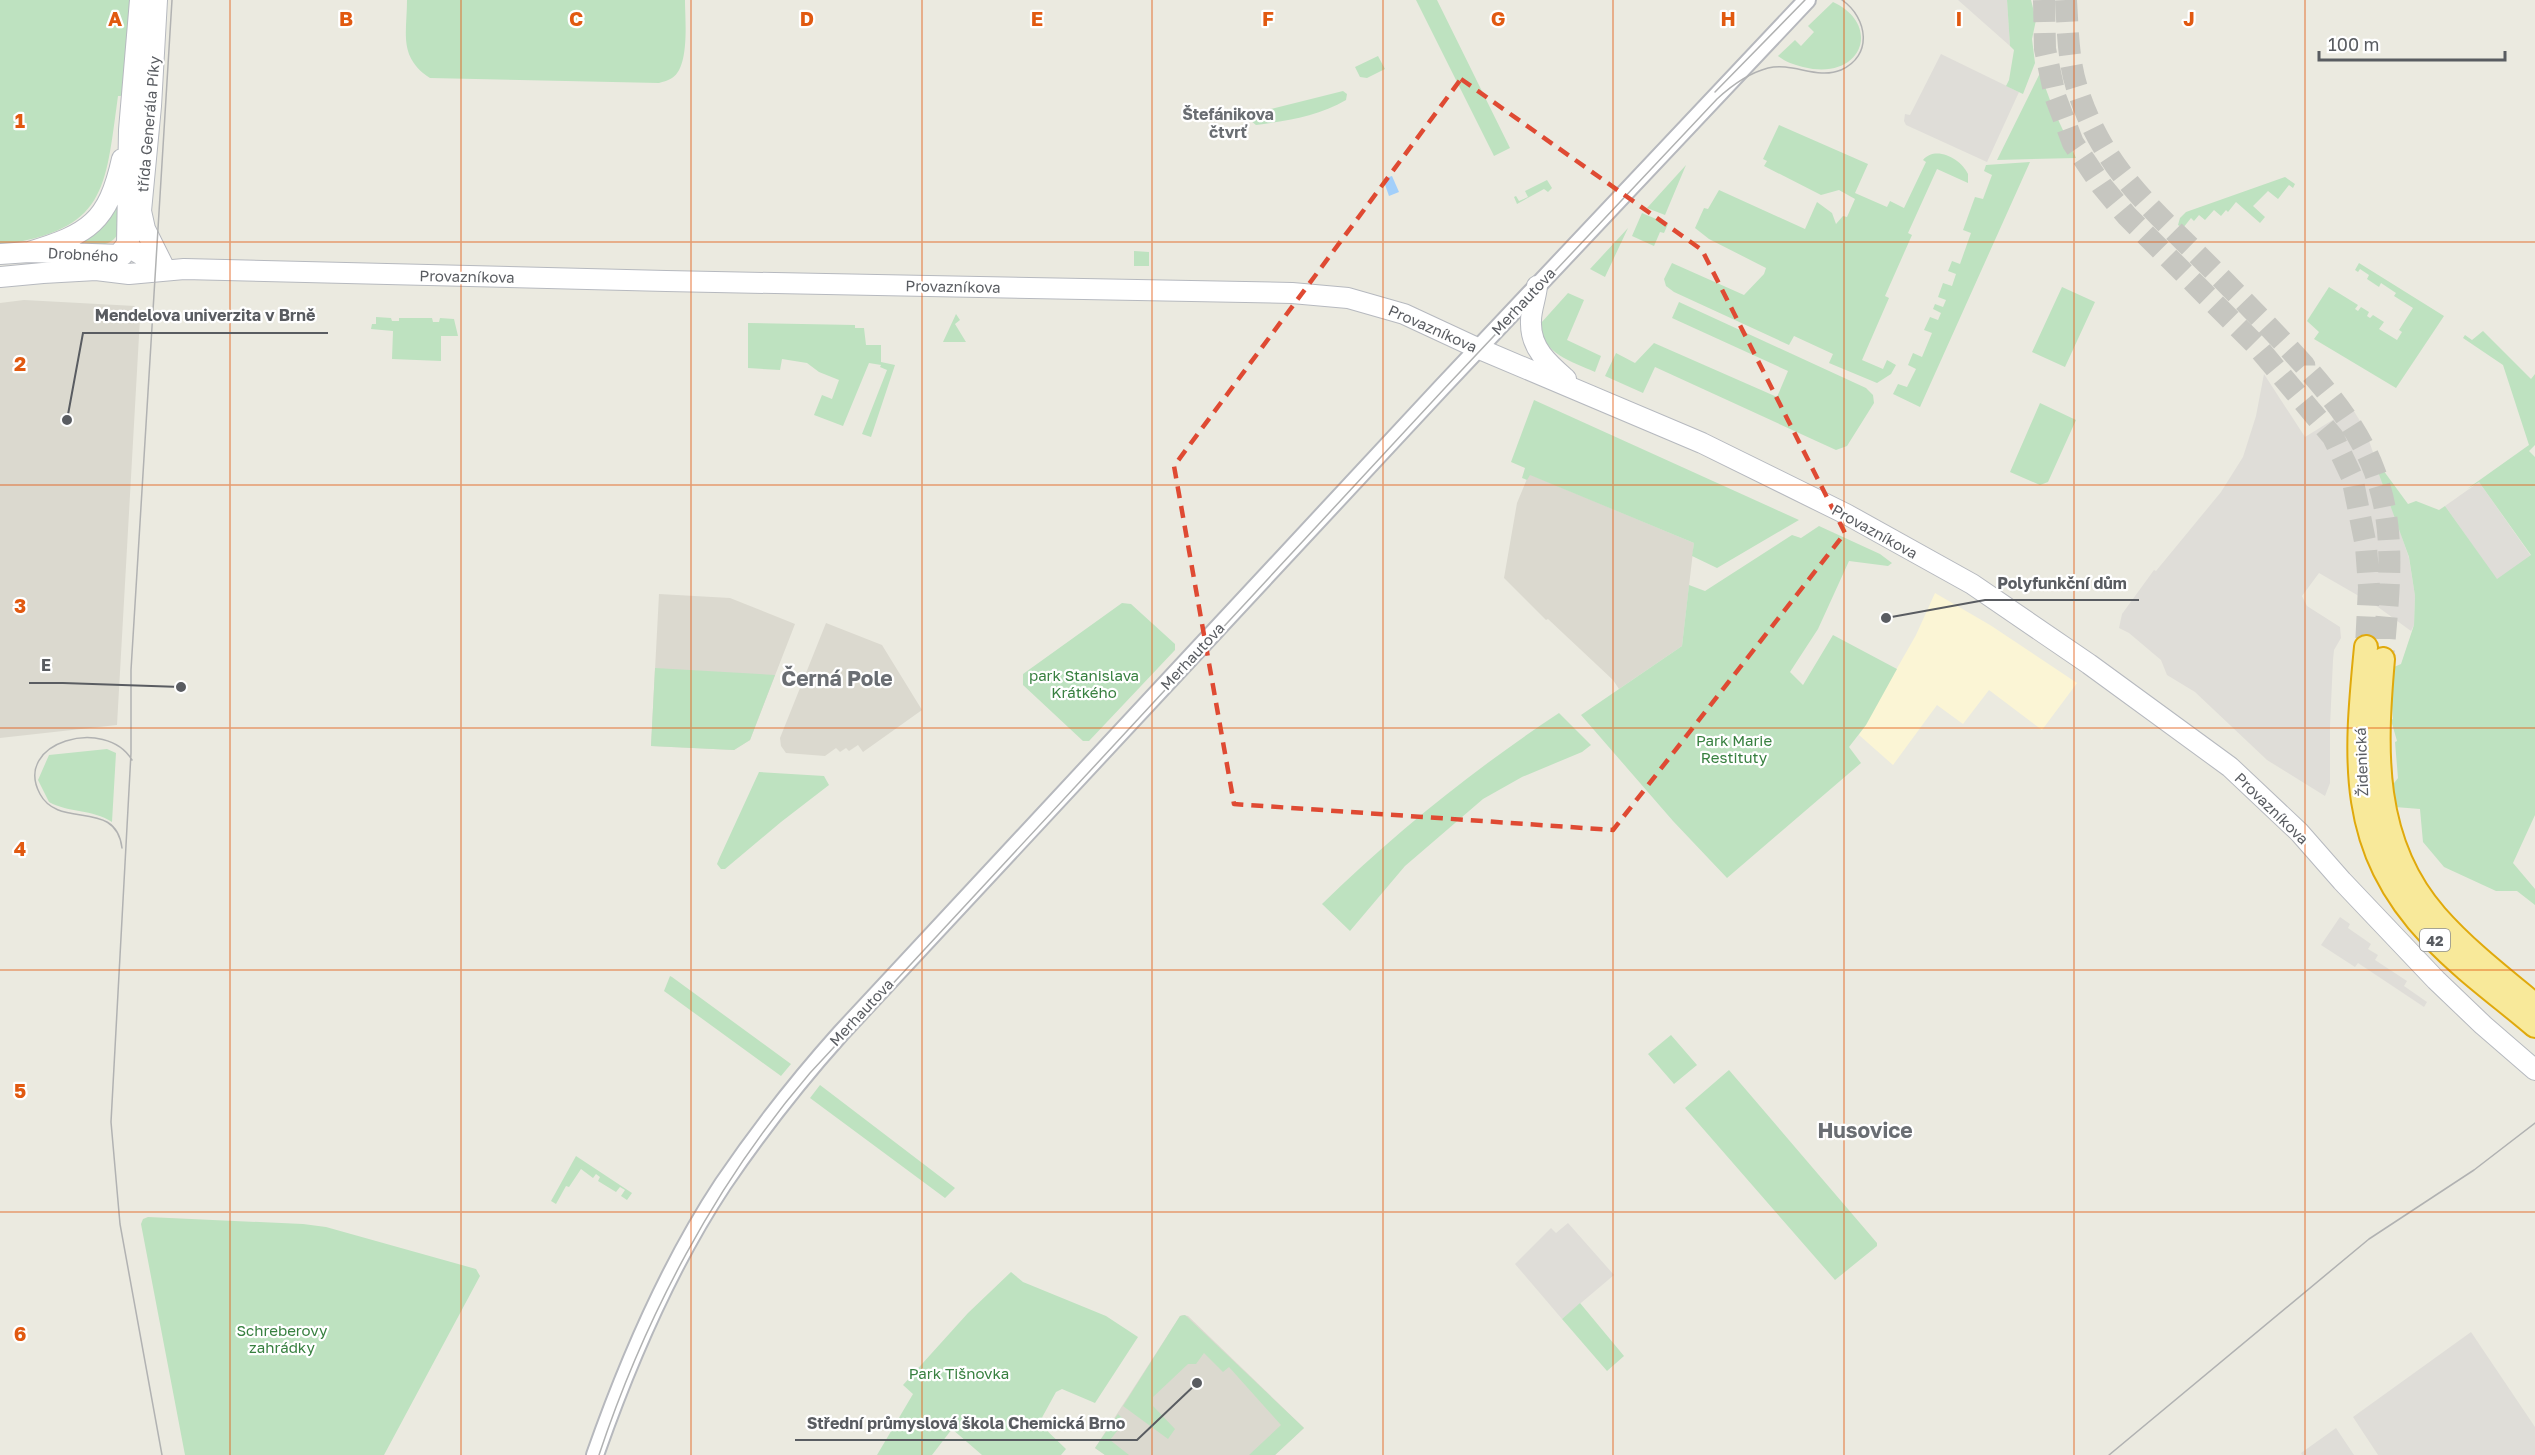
<svg xmlns="http://www.w3.org/2000/svg" width="2535" height="1455" font-family="'Golos Text',sans-serif">
	<style>
		.commercial { fill: #fbf5d5 }
		.industrial { fill: #dfddd8 }
		.education { fill: #dbd9cf }
		.green { fill: #bee2c0 }
		.water { fill: #a2cffa }
		.lines { fill: none; stroke-linecap: round; stroke-linejoin: round }
		.trunk-tunnel { stroke: #c6c6c0; stroke-width: 22; stroke-dasharray: 22 11; stroke-linecap: butt }
		.tertiary-casing { stroke: #b6b8bd; stroke-width: 20 }
		.secondary-casing { stroke: #b6b9bf; stroke-width: 22 }
		.trunk-casing { stroke: #e0a90c; stroke-width: 26 }
		.tertiary { stroke: #fff; stroke-width: 16 }
		.secondary { stroke: #fff; stroke-width: 20 }
		.trunk { stroke: #f8e99a; stroke-width: 22 }
		.tram { stroke: #b1b2b2; stroke-width: 1.5 }
		.marked { fill: none; stroke: #df4a33; stroke-width: 4.5; stroke-dasharray: 12 8; stroke-linejoin: round }
		.grid { fill: none; stroke: #e15910; stroke-width: 1.5; stroke-opacity: 0.55 }
		.labels { text-anchor: middle; dominant-baseline: central; stroke-width: 4.5; stroke-linejoin: round; paint-order: stroke }
		.shield { fill: #fff; stroke: #8b8d90; stroke-width: 1.5 }
		.shield-label { font-size: 14px; font-weight: bold; fill: #595c61 }
		.street-label { font-size: 15px; fill: #595c61; stroke: #fff }
		.park-label { font-size: 15px; fill: #388040; stroke: #fff }
		.neighbourhood-label { font-size: 16px; font-weight: bold; fill: #6a6e73; stroke: #fff }
		.district-label { font-size: 21px; font-weight: bold; fill: #6a6e73; stroke: #fff }
		.grid-label { font-size: 20px; text-anchor: middle; font-weight: bold; fill: #e15910; stroke: #fff; stroke-width: 4.5; stroke-linejoin: round; paint-order: stroke }
		.leader { fill: none; stroke: #595c61; stroke-width: 2 }
		.callout-dot { fill: #595c61; stroke: #fff; stroke-width: 2 }
		.callout-label { font-size: 16px; text-anchor: middle; font-weight: bold; fill: #595c61; stroke: #fff; stroke-width: 4.5; stroke-linejoin: round; paint-order: stroke }
	</style>
	<rect width="100%" height="100%" fill="#ebeae0"/>
	<!-- commercial -->
	<path class="commercial" d="M1935 593 1990 625 2077 683 2042 730 1989 690 1963 724 1937 705 1893 765 1859 735 1916 635Z"/>
	<!-- industrial -->
	<path class="industrial" d="M1958 0H2007L2010 46Z
		M1941 54 2019 92 1987 162 1906 125 1904 121 1905 114 1910 115Z
		M2264 374 2305 437 2352 408 2365 429 2409 558 2415 596 2414 625 2411 631 2378 607 2319 573 2302 596 2307 606 2340 627 2341 638 2334 650 2333 660 2330 726V783L2325 796 2267 760 2195 692 2167 675 2161 660 2129 633 2119 628 2122 614 2154 570 2156 571 2221 492 2243 457 2256 416Z
		M2479 482 2531 556 2497 580 2445 506Z
		M2340 917 2350 924 2348 928 2371 944 2368 949 2378 955 2375 960 2407 981 2404 986 2427 1002 2424 1007 2358 963 2355 967 2321 945Z
		M1568 1223 1614 1275 1562 1319 1515 1264 1551 1228 1556 1233Z
		M2471 1332 2535 1427V1455H2378L2353 1417Z
		M2336 1428 2354 1455H2302L2301 1453Z"/>
	<!-- education -->
	<path class="education" d="M24 300 135 306V317L140 318 117 725 0 738V303Z
		M1529 474 1694 543 1682 646 1619 689 1613 680 1548 619 1546 620 1504 578 1517 503Z
		M659 594 730 598 795 624 750 740 734 750 651 746Z
		M826 623 882 645 922 710 863 752 858 745 849 751 846 748 840 752 836 748 825 756 786 753 781 746 780 738Z
		M1183 1315 1188 1316 1304 1428 1275 1455H1105L1095 1448 1180 1316Z"/>
	<!-- green -->
	<path class="green" d="M0 0H131L122 96H118C105 190 107 230 0 245Z
		M407 0H685C685 19 690 67 672 78 669 80 663 82 659 83L430 78C398 57 407 33 407 0Z
		M1416 0H1437L1510 148 1494 156Z
		M2007 0H2031L2036 20 2032 39 2035 63 2023 94 2006 86 2009 80 2014 50 2010 46Z
		M1833 2C1883 25 1862 82 1803 67 1793 64 1787 63 1778 56L1795 40 1801 46 1814 32 1808 26Z
		M1378 56 1385 69 1367 78 1360 77 1355 67Z
		M2040 73 2054 111 2076 158 1997 160Z
		M1343 91 1347 94 1346 100C1319 116 1286 121 1256 125L1250 120 1251 116 1255 113Z
		M1779 125 1868 164 1855 193 1887 207 1890 201 1904 208 1926 162 1923 160C1936 145 1961 159 1968 174V183L1937 169 1908 233 1912 235 1885 296 1889 298 1862 360 1883 369 1887 360 1896 365 1891 374 1877 383 1829 363 1833 354 1794 336 1789 345 1674 292 1666 286 1664 279 1672 263 1744 295 1764 274 1766 268 1709 239 1695 228 1704 208 1708 209 1719 190 1805 229 1817 202 1832 213 1836 224 1843 216 1847 217 1855 199 1839 190 1821 195 1764 166 1767 161 1763 159Z
		M2030 162 1920 407 1893 394 1898 384 1907 387 1916 369 1908 365 1913 353 1922 357 1932 333 1924 330 1930 317 1938 320 1941 313 1933 309 1935 304 1943 307 1946 300 1938 297 1943 283 1952 286 1956 274 1948 271 1952 261 1960 264 1971 233 1963 230 1975 197 1983 199 1992 175 1984 171 1986 165Z
		M1686 165 1665 215 1647 208Z
		M2285 177 2295 184 2293 188 2289 185 2278 199 2268 191 2253 206 2265 217 2260 223 2236 202 2228 212 2226 210 2221 216 2214 210 2205 220 2199 215 2194 221 2191 218 2183 228 2178 225 2180 218 2186 212Z
		M1547 180 1552 188 1548 192 1544 189 1517 204 1514 197 1516 196 1519 201 1528 197 1525 191Z
		M122 192 118 234C109 248 97 245 82 245L81 242Z
		M1642 213 1668 224 1664 233 1660 232 1654 246 1632 236Z
		M1628 228 1605 277 1590 269Z
		M1134 251 1149 252V266H1134Z
		M2359 263 2444 316 2396 388 2314 339 2319 332 2307 321 2329 287 2358 305 2355 309 2358 311 2361 307 2369 312 2367 316 2370 318 2373 315 2384 322 2379 329 2397 340 2402 332 2399 330 2413 308 2394 296 2396 293 2381 283 2379 287 2367 279 2369 275 2360 269 2358 272 2355 270Z
		M2062 287 2095 302 2065 367 2032 352Z
		M1568 293 1584 300 1567 340 1601 356 1595 372C1572 362 1540 353 1541 323Z
		M1679 302 1866 388 1873 395 1874 403 1847 446 1836 450 1655 367 1643 393 1605 376 1616 353 1635 363 1654 343 1777 397 1788 371 1672 318Z
		M956 314 960 320 955 324 966 342H943Z
		M376 317 391 318 392 321H399V318H432L433 322H439L440 318 454 319 458 336H441V361L392 359 393 331 371 329 372 324H376Z
		M748 323 855 325V328H864L866 345H881V362L895 365 871 437 862 434 887 370 880 367 881 365 869 363 843 426 814 415 822 395 832 399 839 380 819 372 807 363 782 359 780 370 748 368Z
		M2483 331 2531 379 2535 374V445L2529 451 2535 457V815L2513 863 2535 889V905L2517 891H2496L2444 867 2423 842 2420 809 2395 807 2391 787 2398 778 2395 742 2397 741 2391 720 2393 719 2391 692 2394 667 2401 664 2414 625 2415 596 2409 557 2372 455 2408 504 2416 501 2439 510 2445 506 2497 579 2531 555 2479 482 2467 489 2529 445 2503 365 2463 338 2465 335 2472 340Z
		M1534 400 1799 520 1717 568 1692 556 1694 543 1530 475 1527 480 1522 478 1525 468 1511 462Z
		M2040 403 2076 420 2048 482 2040 485 2010 472Z
		M1819 526 1880 554 1892 563 1888 566 1849 561 1818 629 1790 672 1803 685 1833 635 1897 669 1866 725 1849 747 1861 763 1727 878 1673 821 1581 715 1682 646 1689 585 1705 591 1792 535 1801 538Z
		M1122 603 1131 604 1175 644V650L1089 741H1083L1023 685V674Z
		M655 668 775 675 750 740 734 750 651 746Z
		M1559 713 1591 745 1582 752 1522 777 1483 799 1405 866 1350 931 1322 904C1396 832 1473 770 1559 713Z
		M107 749 116 753 112 822C92 809 69 813 49 802L38 780 49 755Z
		M759 772 824 776 829 785 781 822 725 869H721L717 864 719 859Z
		M670 976 672 977 791 1064 781 1076 664 991Z
		M1671 1035 1697 1065 1674 1084 1648 1054Z
		M1729 1070 1877 1243V1246L1835 1280 1685 1108Z
		M820 1085 955 1188 945 1198 810 1098Z
		M576 1156 632 1193 627 1200 621 1196 625 1190 620 1187 616 1192 598 1181 600 1177 596 1174 593 1178 581 1169 569 1187 566 1186 556 1204 551 1201Z
		M148 1217 303 1224 326 1227 476 1269 480 1276 384 1455H185L141 1224 143 1219Z
		M1011 1272 1023 1282 1106 1316 1138 1337 1095 1403 1062 1389 1056 1392 1039 1423 1066 1449 1061 1455H982L952 1429 932 1455H877L913 1394 903 1385 968 1313Z
		M1580 1303 1624 1356 1607 1371 1562 1319Z
		M1185 1315 1304 1428 1275 1455H1249L1281 1425 1229 1367 1223 1372 1204 1353 1196 1364H1188L1153 1397V1406L1175 1429 1168 1439 1123 1406 1180 1316Z
		M1118 1414 1125 1421 1110 1440 1129 1455H1105L1095 1448Z"/>
	<!-- water -->
	<path class="water" d="M1392 176 1399 192 1389 196 1383 179Z"/>
	<g class="lines">
		<!-- trunk-tunnel -->
		<path class="trunk-tunnel" d="M2044 0 2045 49 2055 96 2073 143 2102 186 2127 216 2255 344 2333 437 2352 477 2366 546 2369 587 2366 647
			M2066 0C2068 32 2068 64 2079 94 2104 167 2147 204 2200 257 2235 292 2270 327 2304 365 2332 397 2359 430 2374 470 2398 532 2388 595 2383 659"/>
		<defs>
			<path id="tertiary" d="M595 1455C628 1361 668 1267 723 1184 759 1131 798 1081 841 1033L1442 387 1807 0"/>
			<path id="secondary" d="M140 0 129 130 127 244 133 250 165 269
				M141 211 145 229 165 269
				M29 252C89 234 108 222 122 159
				M0 254 29 252 123 255
				M96 270 119 254 127 244 141 211 151 106 157 0
				M0 277 43 273 96 270 129 274 184 269 666 281 1292 293 1348 298 1404 314 1475 347 1702 443 1846 514 1972 584 2089 664 2230 767 2299 832 2342 881 2436 980 2483 1025 2535 1070
				M1537 286C1536 299 1530 311 1531 324 1531 349 1549 364 1566 379"/>
			<path id="trunk" d="M2366 647C2355 760 2347 848 2432 937 2463 970 2501 997 2535 1026
				M2383 659C2375 750 2371 842 2436 916 2465 949 2501 977 2535 1005"/>
		</defs>
		<!-- tertiary casing -->
		<use href="#tertiary" class="tertiary-casing"/>
		<!-- secondary casing -->
		<use href="#secondary" class="secondary-casing"/>
		<!-- trunk casing -->
		<use href="#trunk" class="trunk-casing"/>
		<!-- tertiary -->
		<use href="#tertiary" class="tertiary"/>
		<!-- secondary -->
		<use href="#secondary" class="secondary"/>
		<!-- trunk -->
		<use href="#trunk" class="trunk"/>
		<!-- tram -->
		<path class="tram" d="M1715 92 1805 0
			M122 848C116 798 59 830 40 794 12 742 106 716 132 760
			M162 1455 120 1224 111 1122 131 753V670L172 0
			M599 1455C645 1317 715 1184 810 1073L1444 389 1717 99C1731 86 1749 73 1768 68 1793 62 1817 80 1841 70 1873 56 1868 18 1842 0
			M2109 1455 2369 1239 2474 1170 2535 1123"/>
	</g>
	<!-- marked area -->
	<path class="marked" d="M1461 79 1702 250 1845 533 1613 830 1234 804 1174 466Z"/>
	<!-- grid -->
	<path class="grid" d="M230 0V1455M461 0V1455M691 0V1455M922 0V1455M1152 0V1455M1383 0V1455M1613 0V1455M1844 0V1455M2074 0V1455M2305 0V1455M0 242H2535M0 485H2535M0 728H2535M0 970H2535M0 1212H2535"/>
	<g class="labels">
		<!-- shield labels -->
		<rect class="shield" x="2420" y="929" width="30" height="22" rx="4.5"/>
		<g class="shield-label">
			<text x="2435" y="940">42</text>
		</g>
		<!-- street labels -->
		<g class="street-label">
			<text transform="translate(148 124) rotate(-85)">třída Generála Píky</text>
			<text transform="translate(83 254) rotate(3)">Drobného</text>
			<text transform="translate(467 276) rotate(1)">Provazníkova</text>
			<text transform="translate(953 286) rotate(1)">Provazníkova</text>
			<text transform="translate(1523 301) rotate(-47)">Merhautova</text>
			<text transform="translate(1433 328) rotate(24)">Provazníkova</text>
			<text transform="translate(1875 531) rotate(29)">Provazníkova</text>
			<text transform="translate(1192 656) rotate(-47)">Merhautova</text>
			<text transform="translate(2361 762) rotate(-92)">Židenická</text>
			<text transform="translate(2272 808) rotate(44)">Provazníkova</text>
			<text transform="translate(861 1012) rotate(-47)">Merhautova</text>
		</g>
		<!-- park labels -->
		<g class="park-label">
			<text x="1084" y="675">park Stanislava<tspan x="1084" dy="17">Krátkého</tspan></text>
			<text x="1734" y="740">Park Marie<tspan x="1734" dy="17">Restituty</tspan></text>
			<text x="282" y="1330">Schreberovy<tspan x="282" dy="17">zahrádky</tspan></text>
			<text x="959" y="1373">Park Tišnovka</text>
		</g>
		<!-- neighbourhood labels -->
		<g class="neighbourhood-label">
			<text x="1228" y="114">Štefánikova<tspan x="1228" dy="18">čtvrť</tspan></text>
		</g>
		<!-- district labels -->
		<g class="district-label">
			<text x="837" y="678">Černá Pole</text>
			<text x="1865" y="1130">Husovice</text>
		</g>
	</g>
	<g class="grid-label">
		<text x="115" y="26">A</text>
		<text x="346" y="26">B</text>
		<text x="576" y="26">C</text>
		<text x="807" y="26">D</text>
		<text x="1037" y="26">E</text>
		<text x="1268" y="26">F</text>
		<text x="1498" y="26">G</text>
		<text x="1728" y="26">H</text>
		<text x="1959" y="26">I</text>
		<text x="2189" y="26">J</text>
		<text x="20" y="128">1</text>
		<text x="20" y="371">2</text>
		<text x="20" y="613">3</text>
		<text x="20" y="856">4</text>
		<text x="20" y="1098">5</text>
		<text x="20" y="1341">6</text>
	</g>
	<!-- callouts -->
	<path class="leader" d="M67 420L83 333H328M1886 618L1985 600H2139M181 687L63 683H29M1197 1383L1137 1440H795"/>
	<g class="callout-dot">
		<circle cx="67" cy="420" r="6"/>
		<circle cx="1886" cy="618" r="6"/>
		<circle cx="181" cy="687" r="6"/>
		<circle cx="1197" cy="1383" r="6"/>
	</g>
	<g class="callout-label">
		<text x="205" y="321">Mendelova univerzita v Brně</text>
		<text x="2062" y="589">Polyfunkční dům</text>
		<text x="46" y="671">E</text>
		<text x="966" y="1429">Střední průmyslová škola Chemická Brno</text>
	</g>
	<!-- scale -->
	<path d="M2319 51v9h186v-9" fill="none" stroke="#595c61" stroke-width="3"/>
	<text x="2328" y="51" font-size="18" fill="#595c61" stroke="#ffffff" stroke-width="4.5" paint-order="stroke">100 m</text>
</svg>
